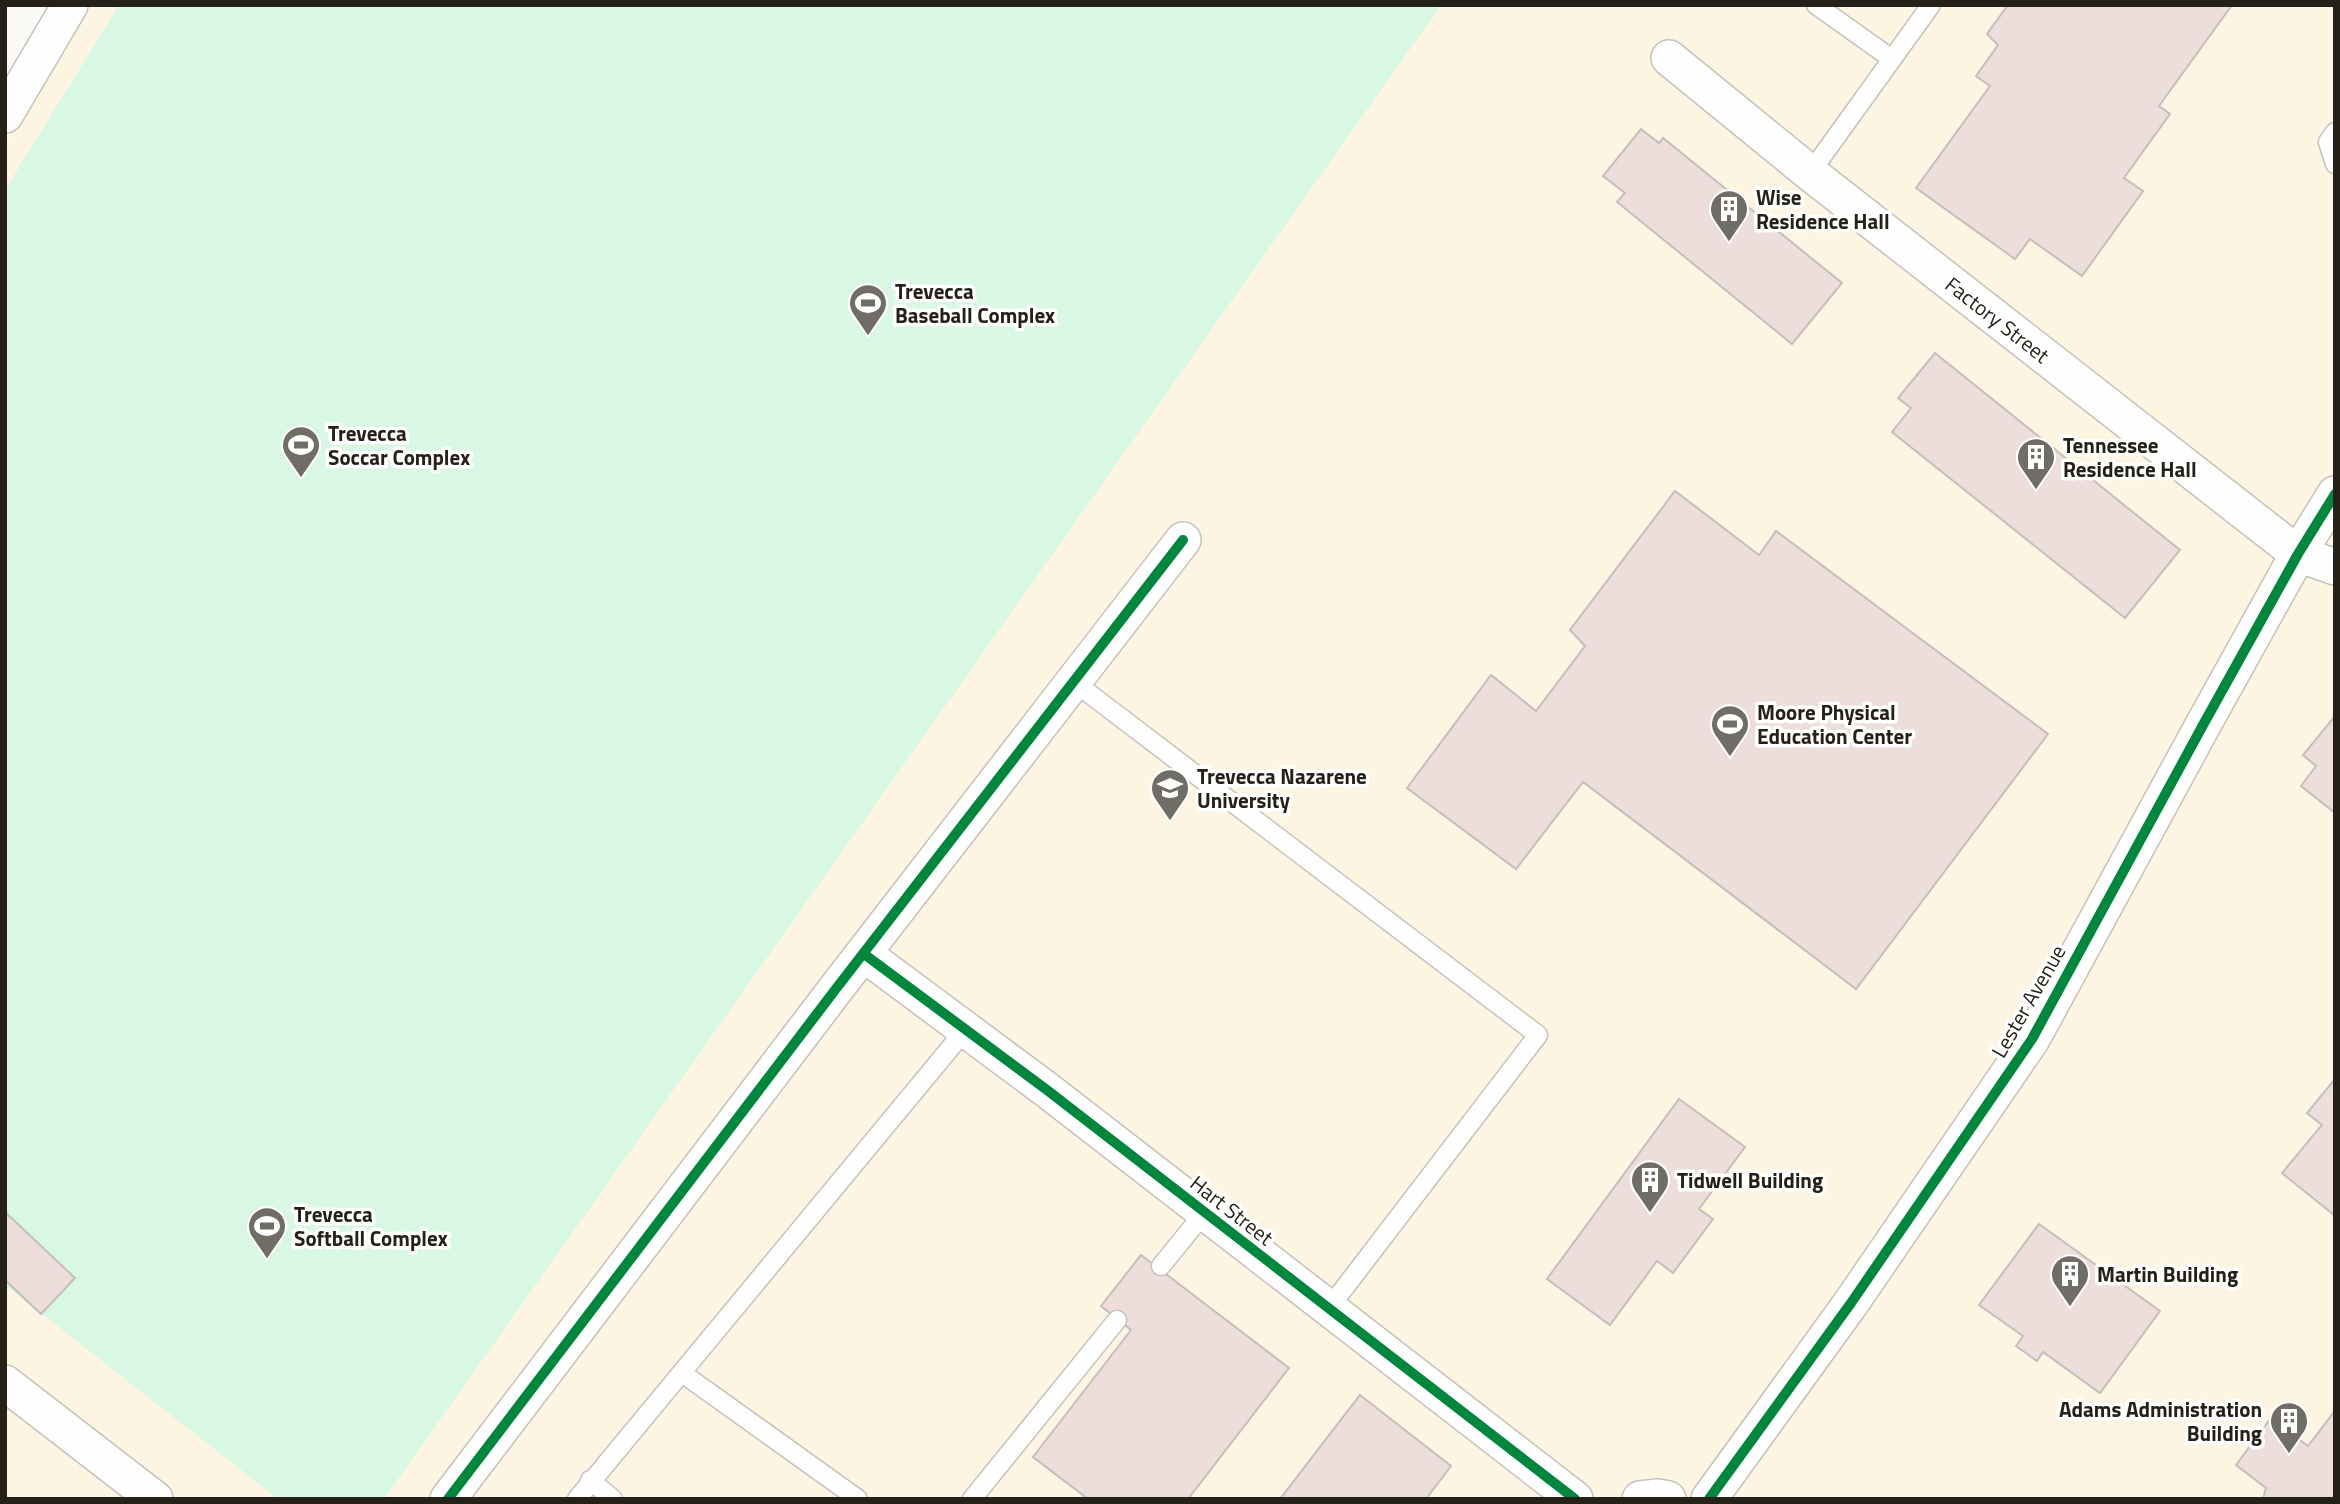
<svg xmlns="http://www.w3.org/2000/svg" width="2340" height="1504" font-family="'Titillium Web',sans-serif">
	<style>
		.built { fill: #fdf4e1 }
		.green { fill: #d8f8e4 }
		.building { fill: #eddddb; stroke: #c4bebc; stroke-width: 2 }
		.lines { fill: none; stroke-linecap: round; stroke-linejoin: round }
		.lane-casing { stroke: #c5c2bc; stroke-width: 21 }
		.street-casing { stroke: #c5c2bc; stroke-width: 38 }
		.lane { stroke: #fffefe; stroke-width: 18 }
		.street { stroke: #fffefe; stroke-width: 35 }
		.cycleway-casing { stroke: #fff; stroke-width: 15 }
		.cycleway { stroke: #00873e; stroke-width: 10 }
		.labels { text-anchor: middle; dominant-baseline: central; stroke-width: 7; stroke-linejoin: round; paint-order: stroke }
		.poi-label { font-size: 21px; font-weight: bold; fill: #252118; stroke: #fff; text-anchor: start }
		.street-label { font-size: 21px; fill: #252118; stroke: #fff }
	</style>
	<rect width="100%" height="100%" fill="#fcfaf7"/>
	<!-- built -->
	<path class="built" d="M90 5H2335V1499H5V145Z"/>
	<!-- green -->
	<path class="green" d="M119 5H1441L384 1499H278L5 1285V190Z"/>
	<!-- building -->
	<path class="building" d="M2008 5H2232L2159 106 2170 114 2124 178 2143 191 2082 276 2030 239 2015 259 1916 188 1990 86 1976 76 1998 45 1987 34Z
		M1641 129 1659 143 1663 138 1842 283 1792 344 1617 202 1625 193 1603 176Z
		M1935 353 2180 550 2125 618 1892 432 1911 408 1898 398Z
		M1675 491 1759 555 1776 531 2048 734 1856 989 1583 782 1516 869 1407 788 1491 675 1536 711 1585 646 1570 630Z
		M2335 716V813L2301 786 2316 766 2303 755Z
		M2335 1079V1216L2282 1173 2322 1125 2307 1113Z
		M1679 1099 1745 1147 1699 1209 1713 1219 1673 1273 1657 1261 1610 1325 1547 1279Z
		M5 1212 75 1278 41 1314 5 1280Z
		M2039 1224 2160 1311 2100 1393 2043 1352 2037 1361 2016 1346 2023 1336 1979 1305Z
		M1141 1255 1289 1368 1188 1499H1088L1033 1457 1131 1330 1101 1306Z
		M1360 1395 1451 1466 1426 1499H1280Z
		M2334 1412 2335 1499H2263L2266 1488 2236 1465 2271 1418 2308 1446Z"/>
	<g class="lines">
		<defs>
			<path id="lane" d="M1816 5 1892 59
				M2335 132 2328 142 2335 164
				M1810 173 1931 5
				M1074 682 1538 1035 1329 1308
				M1161 1266 1204 1213
				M682 1373 858 1499
				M590 1480 613 1499
				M577 1499 966 1029
				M972 1499 1117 1320"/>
			<g id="street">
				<path id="s1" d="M1669 58 1810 173 2298 554 2335 567"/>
				<path d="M5 115 70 5"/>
				<path d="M864 954 1047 1090 1575 1499"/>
				<path d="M5 1383 155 1499"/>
				<path d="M448 1499 835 990 1183 540"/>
				<path d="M1640 1499 1658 1497 1668 1499"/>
				<path d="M1709 1499 1851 1303 2032 1039 2203 725 2298 554 2335 494"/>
			</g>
		</defs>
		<!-- lane casing -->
		<use href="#lane" class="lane-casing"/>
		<!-- street casing -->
		<use href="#street" class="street-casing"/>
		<!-- lane -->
		<use href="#lane" class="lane"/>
		<!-- street -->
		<use href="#street" class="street"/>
		<defs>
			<path id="cycleway" d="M864 954 1047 1090 1575 1499
				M448 1499 835 990 1183 540
				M1709 1499 1851 1303 2032 1039 2203 725 2298 554 2335 494"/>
		</defs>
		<!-- cycleway casing -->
		<use href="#cycleway" class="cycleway-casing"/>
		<!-- cycleway -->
		<use href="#cycleway" class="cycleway"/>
	</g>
	<!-- icons -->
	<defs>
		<symbol id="building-pin" viewBox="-11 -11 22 30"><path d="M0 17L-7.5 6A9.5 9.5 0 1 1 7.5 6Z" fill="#706d66" stroke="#fff"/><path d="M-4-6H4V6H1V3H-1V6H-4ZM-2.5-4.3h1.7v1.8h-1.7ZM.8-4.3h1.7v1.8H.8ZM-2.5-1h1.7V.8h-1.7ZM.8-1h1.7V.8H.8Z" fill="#fff"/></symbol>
		<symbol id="stadium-pin" viewBox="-11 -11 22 30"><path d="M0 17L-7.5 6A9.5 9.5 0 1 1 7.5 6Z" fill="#706d66" stroke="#fff"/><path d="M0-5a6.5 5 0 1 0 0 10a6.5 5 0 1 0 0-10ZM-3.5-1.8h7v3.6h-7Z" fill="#fff"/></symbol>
		<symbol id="university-pin" viewBox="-11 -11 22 30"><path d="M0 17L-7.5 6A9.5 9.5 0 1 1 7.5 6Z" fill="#706d66" stroke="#fff"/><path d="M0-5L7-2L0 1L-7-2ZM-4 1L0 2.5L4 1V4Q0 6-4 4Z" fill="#fff"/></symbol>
	</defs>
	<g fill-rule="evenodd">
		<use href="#building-pin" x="1707" y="187" width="44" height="60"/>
		<use href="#stadium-pin" x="846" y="281" width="44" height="60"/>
		<use href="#stadium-pin" x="279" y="423" width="44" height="60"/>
		<use href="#building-pin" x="2014" y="435" width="44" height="60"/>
		<use href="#stadium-pin" x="1708" y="702" width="44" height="60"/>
		<use href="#university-pin" x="1148" y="766" width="44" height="60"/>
		<use href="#building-pin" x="1628" y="1158" width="44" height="60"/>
		<use href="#stadium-pin" x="245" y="1204" width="44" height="60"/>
		<use href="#building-pin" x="2048" y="1252" width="44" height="60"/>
		<use href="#building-pin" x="2267" y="1399" width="44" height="60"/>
	</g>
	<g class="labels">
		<!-- poi labels -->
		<g class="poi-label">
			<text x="1756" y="197">Wise<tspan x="1756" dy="24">Residence Hall</tspan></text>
			<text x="895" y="291">Trevecca<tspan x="895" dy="24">Baseball Complex</tspan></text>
			<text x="328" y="433">Trevecca<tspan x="328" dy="24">Soccar Complex</tspan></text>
			<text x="2063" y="445">Tennessee<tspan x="2063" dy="24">Residence Hall</tspan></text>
			<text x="1757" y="712">Moore Physical<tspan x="1757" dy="24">Education Center</tspan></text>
			<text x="1197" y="776">Trevecca Nazarene<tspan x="1197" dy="24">University</tspan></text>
			<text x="1677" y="1180">Tidwell Building</text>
			<text x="294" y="1214">Trevecca<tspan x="294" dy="24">Softball Complex</tspan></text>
			<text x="2097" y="1274">Martin Building</text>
			<text x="2262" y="1409" text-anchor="end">Adams Administration<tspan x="2262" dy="24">Building</tspan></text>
		</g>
		<!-- street labels -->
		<g class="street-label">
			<text stroke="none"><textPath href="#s1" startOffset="420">Factory Street</textPath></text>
			<text transform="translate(2028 1001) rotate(-60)">Lester Avenue</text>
			<text transform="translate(1232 1210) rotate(38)">Hart Street</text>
		</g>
	</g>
	<!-- border -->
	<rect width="2340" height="1504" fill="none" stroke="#252118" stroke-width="14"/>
</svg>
